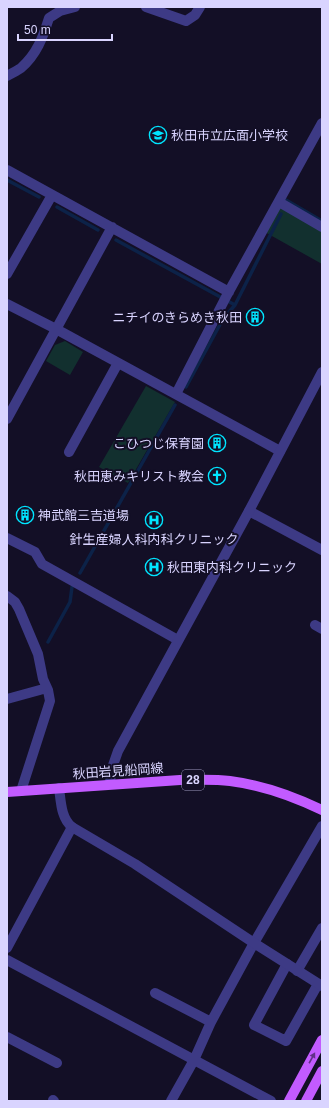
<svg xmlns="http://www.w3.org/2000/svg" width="329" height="1108" font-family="Arial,'Noto Sans JP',sans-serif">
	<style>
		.green { fill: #12302f }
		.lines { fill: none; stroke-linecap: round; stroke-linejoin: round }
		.stream { stroke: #0c2248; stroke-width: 3.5 }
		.minor { stroke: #3d3a85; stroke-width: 10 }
		.tertiary { stroke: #3d3a85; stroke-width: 10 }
		.primary { stroke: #c25bff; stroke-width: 10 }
		.oneway { fill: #623188 }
		.labels { text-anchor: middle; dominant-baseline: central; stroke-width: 4; stroke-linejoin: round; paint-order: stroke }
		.shield { fill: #130f26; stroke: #9e99be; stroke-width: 1 }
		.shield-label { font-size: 12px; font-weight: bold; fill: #d9d4ff }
		.poi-label { font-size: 13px; fill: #d9d4ff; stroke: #130f26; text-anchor: start }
		.street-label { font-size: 13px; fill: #d9d4ff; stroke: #130f26 }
	</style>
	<rect width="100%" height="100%" fill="#130f26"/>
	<!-- green -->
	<path class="green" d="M280 199 322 225V264L263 231Z
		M65 341 83 352 70 375 46 361 55 345Z
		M146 386 175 402 128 483 99 467Z"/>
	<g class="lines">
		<!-- stream -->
		<path class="stream" d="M7 180 39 197
			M286 200 322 221
			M57 207 98 230
			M116 240 235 305
			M186 387 223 319 235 305 281 214
			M80 573 175 405
			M48 642 70 602 72 587"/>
		<!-- minor -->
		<path class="minor" d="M146 7 186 21 195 15 200 7
			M7 76C12 73 17 71 21 68 37 54 43 37 49 18L60 11 75 7
			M7 170 229 292
			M279 202 322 227
			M7 274 52 195
			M7 304 56 329 280 451
			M176 394 227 295 322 123
			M7 419 112 227
			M69 452 118 363
			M249 511 322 550
			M7 538 35 552 42 564 178 640
			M7 596 15 602 19 609 38 654 43 679 48 690 50 701 21 791
			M315 625 322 629
			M7 699 47 688
			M7 948 72 827
			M7 960 271 1101
			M287 964 254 1025 286 1041 318 984
			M297 971 322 928
			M155 993 211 1022
			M7 1037 57 1063
			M53 1100 54 1101
			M171 1101 194 1060 211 1022 254 943 322 826"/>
		<!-- tertiary -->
		<path class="tertiary" d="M110 784 111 771 118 751 249 511 322 372
			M59 788C61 802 61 818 72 827L135 864 254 943 322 986"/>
		<!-- primary -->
		<path class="primary" d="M7 792 180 780C197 780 213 779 230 781 262 785 293 796 322 810
			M289 1101 322 1040
			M306 1101 322 1071"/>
	</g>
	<!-- one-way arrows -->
	<defs><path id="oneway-solid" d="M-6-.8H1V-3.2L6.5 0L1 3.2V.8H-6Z"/></defs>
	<use class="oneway" href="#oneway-solid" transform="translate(312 1058) rotate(-61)"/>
	<!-- icons -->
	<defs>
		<symbol id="school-ring" viewBox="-11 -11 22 22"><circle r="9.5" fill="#130f26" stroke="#00e5ff" stroke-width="1.5"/><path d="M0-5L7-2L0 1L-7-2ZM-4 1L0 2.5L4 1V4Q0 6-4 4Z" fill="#00e5ff"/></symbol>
		<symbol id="building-ring" viewBox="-11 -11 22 22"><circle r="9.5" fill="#130f26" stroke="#00e5ff" stroke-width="1.5"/><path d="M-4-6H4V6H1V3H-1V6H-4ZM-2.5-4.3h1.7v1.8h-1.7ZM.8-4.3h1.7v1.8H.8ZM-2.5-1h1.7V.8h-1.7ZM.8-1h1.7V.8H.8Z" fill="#00e5ff"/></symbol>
		<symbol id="church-ring" viewBox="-11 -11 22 22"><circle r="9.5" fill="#130f26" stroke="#00e5ff" stroke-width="1.5"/><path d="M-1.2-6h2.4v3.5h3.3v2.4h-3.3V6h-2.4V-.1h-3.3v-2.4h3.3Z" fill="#00e5ff"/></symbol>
		<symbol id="hospital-ring" viewBox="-11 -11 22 22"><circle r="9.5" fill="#130f26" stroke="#00e5ff" stroke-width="1.5"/><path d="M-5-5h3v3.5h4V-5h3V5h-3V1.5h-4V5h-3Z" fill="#00e5ff"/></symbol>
	</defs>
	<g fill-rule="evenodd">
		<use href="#school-ring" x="148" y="125" width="20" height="20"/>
		<use href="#building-ring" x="245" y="307" width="20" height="20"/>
		<use href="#building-ring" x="207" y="433" width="20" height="20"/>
		<use href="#church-ring" x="207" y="466" width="20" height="20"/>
		<use href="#building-ring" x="15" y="505" width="20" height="20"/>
		<use href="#hospital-ring" x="144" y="510" width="20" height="20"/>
		<use href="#hospital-ring" x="144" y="557" width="20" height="20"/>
	</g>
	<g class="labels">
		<!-- shield labels -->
		<rect class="shield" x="182" y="770" width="22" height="20" rx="3"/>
		<g class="shield-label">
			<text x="193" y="780">28</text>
		</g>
		<!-- poi labels -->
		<g class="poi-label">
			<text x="171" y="135">秋田市立広面小学校</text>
			<text x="242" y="317" text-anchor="end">ニチイのきらめき秋田</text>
			<text x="204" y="443" text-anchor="end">こひつじ保育園</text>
			<text x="204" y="476" text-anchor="end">秋田恵みキリスト教会</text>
			<text x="38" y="515">神武館三吉道場</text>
			<text x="154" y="539" text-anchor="middle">針生産婦人科内科クリニック</text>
			<text x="167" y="567">秋田東内科クリニック</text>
		</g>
		<!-- street labels -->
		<g class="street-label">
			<text transform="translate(118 771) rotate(-4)">秋田岩見船岡線</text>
		</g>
	</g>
	<!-- border -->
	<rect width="329" height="1108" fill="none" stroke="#d9d4ff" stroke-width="16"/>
	<!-- scale -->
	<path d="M18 34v6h94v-6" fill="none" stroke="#d9d4ff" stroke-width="2"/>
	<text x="24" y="34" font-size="12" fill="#d9d4ff" stroke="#130f26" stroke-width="3" paint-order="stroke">50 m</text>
</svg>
